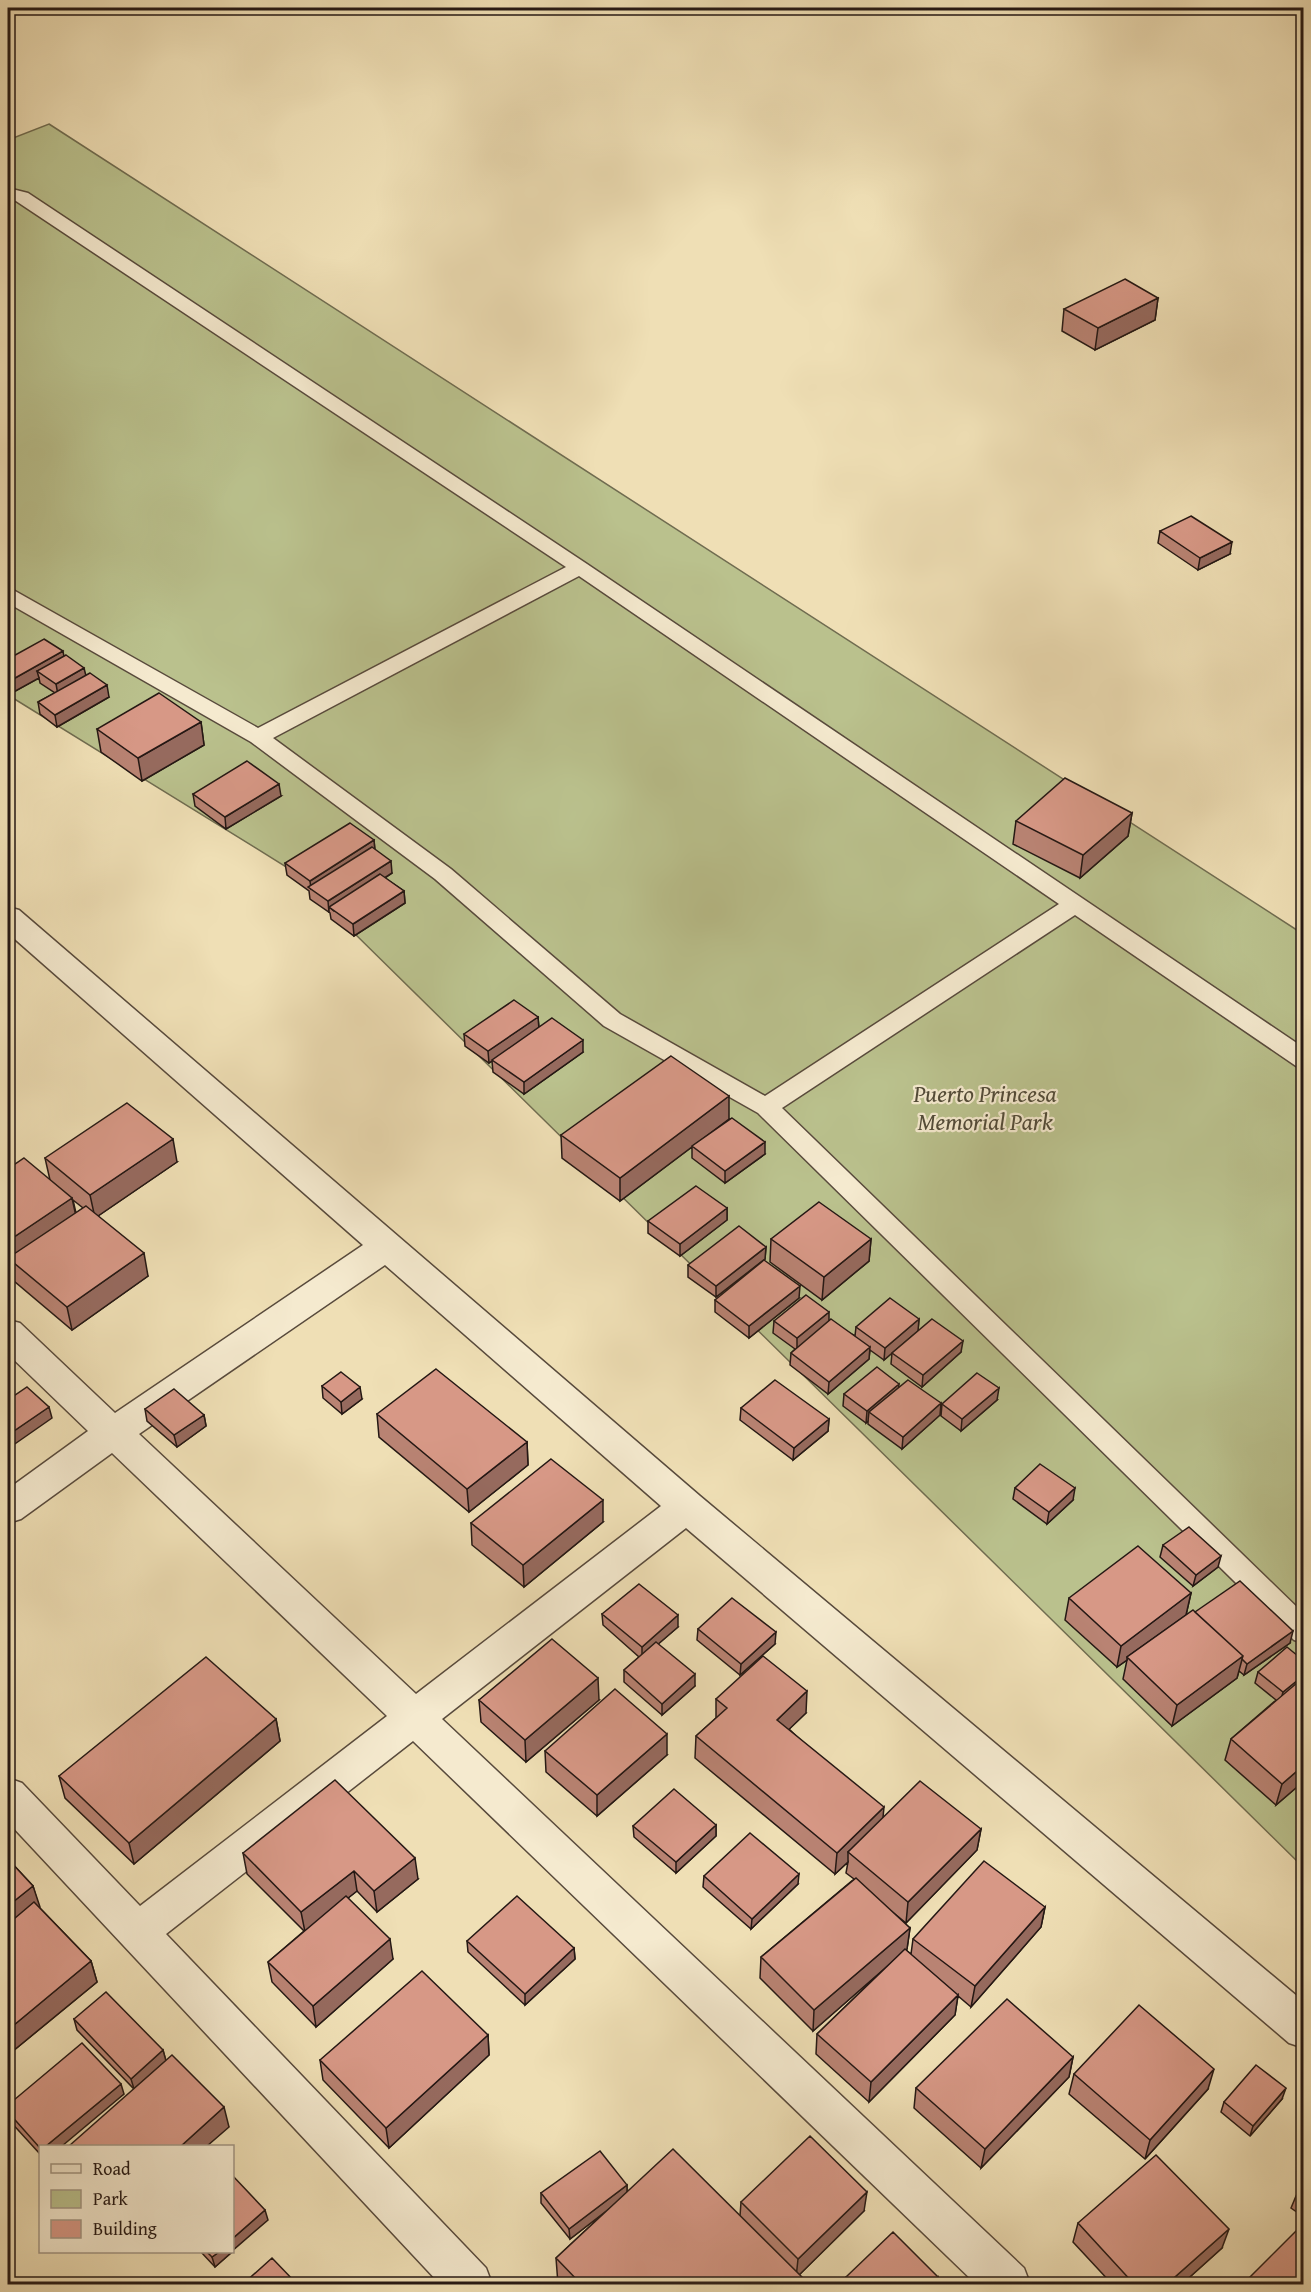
<svg xmlns="http://www.w3.org/2000/svg" width="1311" height="2292" font-family="'Gentium Book Plus',serif">
	<style>
		.green { fill: #bac18d; stroke: #706c50; stroke-width: 1.5 }
		.lines { fill: none; stroke-linecap: round; stroke-linejoin: round }
		.service-casing { stroke: #584a3c; stroke-width: 3 }
		.minor-casing { stroke: #584a3c; stroke-width: 3 }
		.service { fill: #f5eacf; fill-rule: evenodd }
		.minor { fill: #f5eacf; fill-rule: evenodd }
		.wall { fill: #b98373; stroke: #251814; stroke-width: 1.5; fill-rule: evenodd }
		.shaded-wall { fill: #966a5e; stroke: #251814; stroke-width: 1.5 }
		.building { fill: #d79886; stroke: #251814; stroke-width: 1.5 }
		.labels { text-anchor: middle; dominant-baseline: central; stroke-width: 4.5; stroke-linejoin: round; paint-order: stroke }
		.park-label { font-size: 24px; font-style: italic; fill: #524b38; stroke: #f5eacf }
	</style>
	<rect width="100%" height="100%" fill="#efdfb5"/>
	<filter id="stains"><feTurbulence type="fractalNoise" baseFrequency=".00333" numOctaves="4"/><feColorMatrix values="0 0 0 0 .2 0 0 0 0 .09 0 0 0 0 .02 0 0 0 .5 -.17"/></filter>
	<radialGradient id="worn" r=".72"><stop offset=".6" stop-color="#630" stop-opacity="0"/><stop offset="1" stop-color="#630" stop-opacity=".3"/></radialGradient>
	<!-- green -->
	<path class="green" d="M49 124 1303 934V1867L288 868 8 695V140Z"/>
	<g class="lines">
		<defs>
			<path id="service" d="M8 188 28 193 587 564 1304 1048V1068L1296 1066 1075 915 782 1108 1304 1614V1643L1294 1640 758 1113 604 1026 435 879 251 742 8 603V589L15 591 258 728 566 567 16 201 8 198ZM579 576 1059 904 765 1096 620 1014 451 869 273 738Z"/>
			<path id="minor" d="M8 907 19 910 700 1496 1304 2002V2048L1289 2043 686 1528 442 1719 1024 2268 1030 2284H976L413 1741 166 1934 486 2268 492 2284H440L8 1822V1778L22 1783 140 1906 387 1716 112 1453 21 1519 8 1523V1489L88 1431 8 1354V1320L20 1323 115 1413 363 1245 8 933ZM385 1265 661 1506 416 1694 139 1434Z"/>
		</defs>
		<!-- service casing -->
		<use href="#service" class="service-casing"/>
		<!-- minor casing -->
		<use href="#minor" class="minor-casing"/>
		<!-- service -->
		<use href="#service" class="service"/>
		<!-- minor -->
		<use href="#minor" class="minor"/>
	</g>
	<!-- wall -->
	<path class="wall" d="M1158 298 1155 320 1095 350 1062 331 1064 309Z
		M1160 531 1230 554 1198 570 1158 543Z
		M64 656 109 697 57 727 40 714 38 702 55 693 40 683 39 678 10 694 8 693V659Z
		M201 722 204 745 142 781 101 752 97 729Z
		M193 794 281 796 226 829 195 806Z
		M1132 813 1128 836 1080 878 1013 844 1016 821Z
		M374 840 375 850 392 873 385 878 404 891 405 903 354 936 331 919 330 913 310 899 309 891 287 875 285 863Z
		M538 1017 539 1028 583 1052 524 1094 493 1072 492 1061 489 1063 465 1046 464 1034Z
		M729 1119 712 1132 765 1154 725 1183 692 1158V1147L620 1201 562 1158 561 1135Z
		M45 1158 177 1162 98 1216 148 1276 72 1330 14 1281 10 1266 8 1268V1169L50 1180ZM73 1200 83 1208 76 1213Z
		M727 1208V1220L680 1256 648 1233V1221Z
		M771 1239H871L869 1261 822 1300 770 1262Z
		M766 1247 765 1259 716 1297 688 1277V1265Z
		M799 1298 749 1338 715 1312V1300Z
		M919 1319 918 1331 961 1352 922 1387 891 1364 892 1353 884 1360 870 1350 869 1359 828 1394 790 1365 791 1353 795 1349 773 1333 774 1321H829L855 1336 856 1327Z
		M322 1386 362 1399 342 1414 323 1398Z
		M899 1387 941 1403 940 1415 902 1449 868 1424V1421L866 1423 843 1406 844 1394Z
		M997 1400 961 1431 941 1416 942 1404Z
		M741 1408 829 1419 828 1431 793 1460 740 1420Z
		M145 1409 204 1415 206 1426 177 1447 147 1421Z
		M377 1414 527 1442 528 1465 469 1512 379 1437Z
		M1015 1488 1073 1500 1047 1524 1013 1499Z
		M603 1522 524 1587 472 1545 471 1523Z
		M1163 1545 1218 1567 1193 1586 1160 1557Z
		M1191 1593 1186 1615 1195 1612 1290 1643 1244 1675 1239 1671 1237 1678 1172 1726 1123 1679 1127 1660 1117 1667 1065 1620 1069 1598Z
		M602 1614 678 1627 658 1644 695 1686 662 1715 624 1682V1670L639 1657 603 1625Z
		M698 1629 775 1644 740 1675 697 1640Z
		M1304 1661V1781L1276 1805 1225 1760 1231 1739 1276 1700 1255 1683 1258 1672Z
		M716 1699 806 1713 789 1729 883 1818 981 1829 977 1850 906 1923 890 1910 910 1928 907 1949 906 1950 911 1954 913 1939 1045 1907 1041 1927 971 2007 958 1996 955 2015 869 2102 816 2054 817 2034 889 1964 813 2031 760 1978 761 1957 854 1879 846 1873 848 1862 835 1874 695 1758 696 1736 716 1718Z
		M479 1700H599L526 1762 481 1722Z
		M276 1719 280 1741 134 1864 65 1798 59 1776Z
		M545 1751 667 1755 597 1816 546 1772Z
		M716 1825V1836L676 1873 634 1837 633 1826Z
		M243 1853 418 1879 377 1912 357 1891 348 1898 393 1959 316 2027 272 1982 268 1962 304 1931 247 1874Z
		M8 1859 33 1886 39 1907 91 1961 97 1982 13 2051 8 2046Z
		M704 1876 798 1884 751 1929 703 1887Z
		M467 1941 574 1948 575 1959 525 2005 468 1952Z
		M74 2019 163 2050 166 2061 229 2127 134 2089 77 2030Z
		M488 2035 489 2055 389 2148 323 2080 320 2060Z
		M1073 2057 1069 2077 981 2168 914 2108 916 2088Z
		M1074 2074 1208 2089 1145 2159 1069 2094Z
		M124 2094 40 2146V2154L8 2119V2105Z
		M1282 2099 1250 2136 1221 2112 1224 2102Z
		M1304 2183V2217L1291 2208 1299 2189Z
		M627 2185V2191L740 2216 741 2202 864 2211 799 2275 809 2284H558L556 2258 605 2212 570 2239 541 2203V2193Z
		M1078 2223 1222 2248 1182 2284H1112L1073 2242Z
		M201 2252H232L215 2267Z
		M846 2277H938L937 2284H845Z"/>
	<!-- shaded-wall -->
	<path class="shaded-wall" d="M1158 298 1155 320 1095 350 1098 328Z
		M1232 542 1230 554 1198 570 1200 558Z
		M63 651 65 663 37 671 39 678 10 694 8 682Z
		M84 668 87 680 58 695 56 684Z
		M107 685 109 697 57 727 55 715Z
		M201 722 204 745 142 781 138 758Z
		M279 784 281 796 226 829 225 817Z
		M1132 813 1128 836 1080 878 1083 855Z
		M374 840 375 852 311 889 310 881Z
		M391 861 392 873 334 911 329 907V913L328 901Z
		M404 891 405 903 354 936 353 924Z
		M538 1017 539 1029 489 1063 488 1051Z
		M583 1040V1052L524 1094V1082Z
		M729 1096V1119L620 1201V1178Z
		M173 1139 177 1162 95 1218 90 1195Z
		M765 1142V1154L725 1183V1171Z
		M72 1198 77 1221 8 1258 10 1266 8 1268V1241Z
		M727 1208V1220L680 1256V1244Z
		M871 1239 869 1261 822 1300 824 1277Z
		M766 1247 765 1259 716 1297V1286Z
		M144 1253 148 1276 72 1330 67 1307Z
		M800 1286 799 1298 749 1338V1326Z
		M829 1312V1324L797 1350V1338Z
		M919 1319 918 1331 884 1360 885 1348Z
		M963 1341 961 1352 922 1387 923 1375Z
		M870 1347 869 1359 828 1394 829 1382Z
		M9 1374 15 1397 8 1402V1375Z
		M899 1384 898 1395 869 1412 868 1421 866 1423 867 1411Z
		M360 1387 362 1399 342 1414 341 1402Z
		M999 1388 997 1400 961 1431 962 1419Z
		M941 1403 940 1415 902 1449 903 1437Z
		M49 1407 52 1418 9 1448 8 1440V1435Z
		M204 1415 206 1426 177 1447 174 1435Z
		M829 1419 828 1431 793 1460 794 1448Z
		M527 1442 528 1465 469 1512 467 1489Z
		M1075 1488 1073 1500 1047 1524 1049 1512Z
		M603 1500V1522L524 1587 523 1565Z
		M1221 1556 1218 1567 1193 1586 1196 1575Z
		M1191 1593 1186 1615 1127 1657V1660L1117 1667 1121 1646Z
		M678 1615V1627L642 1658V1647Z
		M1293 1631 1290 1643 1244 1675 1247 1664Z
		M776 1632 775 1644 740 1675 741 1664Z
		M1243 1656 1237 1678 1172 1726 1177 1705Z
		M695 1674V1686L662 1715V1704Z
		M1304 1675V1684L1280 1703 1283 1692Z
		M598 1678 599 1700 526 1762 525 1740Z
		M807 1691 806 1713 776 1742 777 1720Z
		M276 1719 280 1741 134 1864 129 1843Z
		M667 1734V1755L597 1816V1795Z
		M1304 1765V1781L1276 1805 1282 1784Z
		M884 1807 882 1828 848 1852V1862L835 1874 837 1853Z
		M716 1825V1836L676 1873V1862Z
		M981 1829 977 1850 906 1923 908 1902Z
		M415 1858 418 1879 377 1912 374 1891Z
		M354 1871 357 1891 305 1932 301 1912Z
		M799 1874 798 1884 751 1929 752 1919Z
		M33 1886 40 1907 8 1932V1906Z
		M1045 1907 1041 1927 971 2007 975 1986Z
		M910 1928 907 1949 813 2031 814 2010Z
		M390 1939 393 1959 316 2027 313 2006Z
		M574 1948 575 1959 525 2005V1994Z
		M91 1961 97 1982 13 2051 8 2036V2030Z
		M958 1995 955 2015 869 2102 871 2082Z
		M488 2035 489 2055 389 2148 386 2128Z
		M163 2050 166 2061 134 2089 131 2079Z
		M1073 2057 1069 2077 981 2168 985 2149Z
		M1214 2069 1208 2089 1145 2159 1150 2140Z
		M121 2084 124 2094 62 2146H46Z
		M1286 2088 1282 2099 1250 2136 1253 2126Z
		M224 2107 229 2127 207 2146H181Z
		M627 2185V2195L570 2239 569 2229Z
		M867 2192 864 2211 796 2278 798 2259Z
		M265 2210 268 2220 232 2251V2239Z
		M1229 2229 1222 2248 1182 2284H1167Z
		M219 2252H232L215 2267 212 2257Z
		M938 2277 937 2284H931Z"/>
	<!-- building -->
	<path class="building" d="M1125 279 1158 298 1098 328 1064 309Z
		M1191 516 1232 542 1200 558 1160 531Z
		M44 639 63 651 8 682V659Z
		M66 655 84 668 56 684 37 671Z
		M90 673 107 685 55 715 38 702Z
		M159 693 201 722 138 758 97 729Z
		M247 761 279 784 225 817 193 794Z
		M1065 778 1132 813 1083 855 1016 821Z
		M350 823 374 840 310 881 285 863Z
		M372 847 391 861 328 901 308 887Z
		M380 874 404 891 353 924 329 907Z
		M514 1000 538 1017 488 1051 464 1034Z
		M552 1018 583 1040 524 1082 492 1060Z
		M671 1056 729 1096 620 1178 561 1135Z
		M127 1103 173 1139 90 1195 45 1158Z
		M732 1118 765 1142 725 1171 692 1146Z
		M24 1158 72 1198 8 1241V1169Z
		M696 1186 727 1208 680 1244 648 1221Z
		M819 1202 871 1239 824 1277 771 1239Z
		M86 1206 144 1253 67 1307 8 1258Z
		M739 1226 766 1247 716 1286 688 1265Z
		M764 1260 800 1286 749 1326 715 1300Z
		M806 1295 829 1312 797 1338 774 1321Z
		M890 1298 919 1319 885 1348 856 1327Z
		M831 1319 870 1347 829 1382 791 1353Z
		M932 1319 963 1341 923 1375 892 1353Z
		M877 1367 899 1384 867 1411 844 1394Z
		M436 1369 527 1442 467 1489 377 1414Z
		M341 1372 360 1387 341 1402 322 1386Z
		M977 1373 999 1388 962 1419 942 1404Z
		M775 1380 829 1419 794 1448 741 1408Z
		M908 1380 941 1403 903 1437 869 1412Z
		M27 1387 49 1407 8 1435V1400Z
		M174 1389 204 1415 174 1435 145 1409Z
		M551 1459 603 1500 523 1565 471 1523Z
		M1040 1464 1075 1488 1049 1512 1015 1488Z
		M1189 1527 1221 1556 1196 1575 1163 1545Z
		M1138 1546 1191 1593 1121 1646 1069 1598Z
		M1240 1581 1293 1631 1247 1664 1242 1659 1243 1656 1195 1612Z
		M639 1584 678 1615 642 1647 602 1614Z
		M732 1598 776 1632 741 1664 698 1629Z
		M1193 1610 1243 1656 1177 1705 1127 1657Z
		M552 1639 598 1678 525 1740 479 1700Z
		M656 1642 695 1674 662 1704 624 1670Z
		M1287 1647 1304 1661V1675L1283 1692 1258 1672Z
		M763 1656 807 1691 777 1720 884 1807 837 1853 696 1736 727 1708 716 1699Z
		M206 1657 276 1719 129 1843 59 1776Z
		M1304 1677V1765L1282 1784 1231 1739Z
		M615 1689 667 1734 597 1795 545 1751Z
		M335 1780 415 1858 374 1891 354 1871 301 1912 243 1853Z
		M920 1781 981 1829 908 1902 848 1852Z
		M674 1789 716 1825 676 1862 633 1826Z
		M750 1833 799 1874 752 1919 704 1876Z
		M8 1859 33 1886 8 1906Z
		M984 1861 1045 1907 975 1986 913 1939Z
		M856 1878 910 1928 814 2010 761 1957Z
		M346 1896 390 1939 313 2006 268 1962Z
		M517 1896 574 1948 525 1994 467 1941Z
		M34 1902 91 1961 8 2030V1924Z
		M905 1949 958 1995 871 2082 817 2034Z
		M422 1971 488 2035 386 2128 320 2060Z
		M106 1992 163 2050 131 2079 74 2019Z
		M1007 1999 1073 2057 985 2149 916 2088Z
		M1139 2005 1214 2069 1150 2140 1074 2074Z
		M82 2043 121 2084 46 2146H40V2148L8 2112V2105Z
		M172 2055 224 2107 181 2146H69Z
		M1256 2065 1286 2088 1253 2126 1224 2102Z
		M810 2136 867 2192 798 2259 741 2202Z
		M673 2149 809 2284H581L556 2258Z
		M600 2151 627 2185 569 2229 541 2193Z
		M1156 2155 1229 2229 1167 2284H1134L1078 2223Z
		M232 2175 265 2210 232 2239Z
		M1304 2183V2193L1299 2189Z
		M1304 2223V2284H1243Z
		M893 2232 938 2277 931 2284H853L846 2277Z
		M207 2252H219L212 2257Z
		M272 2258 297 2284H243Z"/>
	<g class="labels">
		<!-- park labels -->
		<g class="park-label">
			<text x="985" y="1093">Puerto Princesa<tspan x="985" dy="28">Memorial Park</tspan></text>
		</g>
	</g>
	<!-- margin -->
	<rect width="1311" height="2292" fill="none" stroke="#efdfb5" stroke-width="30"/>
	<rect x="9" y="9" width="1293" height="2274" fill="none" stroke="#251814" stroke-width="3"/>
	<rect x="15" y="15" width="1281" height="2262" fill="none" stroke="#251814" stroke-width="1.5"/>
	<!-- legend -->
	<rect x="39" y="2145" width="195" height="108" fill="#f5eacf" stroke="#a29684" stroke-width="1.5"/>
	<rect x="51" y="2164" width="30" height="9" fill="#f5eacf" stroke="#a29684" stroke-width="1.5"/>
	<text x="93" y="2175" font-size="18" fill="#251814">Road</text>
	<rect x="51" y="2190" width="30" height="18" fill="#bac18d" stroke="#a29684" stroke-width="1.5"/>
	<text x="93" y="2205" font-size="18" fill="#251814">Park</text>
	<rect x="51" y="2220" width="30" height="18" fill="#d79886" stroke="#a29684" stroke-width="1.5"/>
	<text x="93" y="2235" font-size="18" fill="#251814">Building</text>
	<rect width="100%" height="100%" filter="url(#stains)"/>
	<rect width="100%" height="100%" fill="url(#worn)"/>
</svg>
